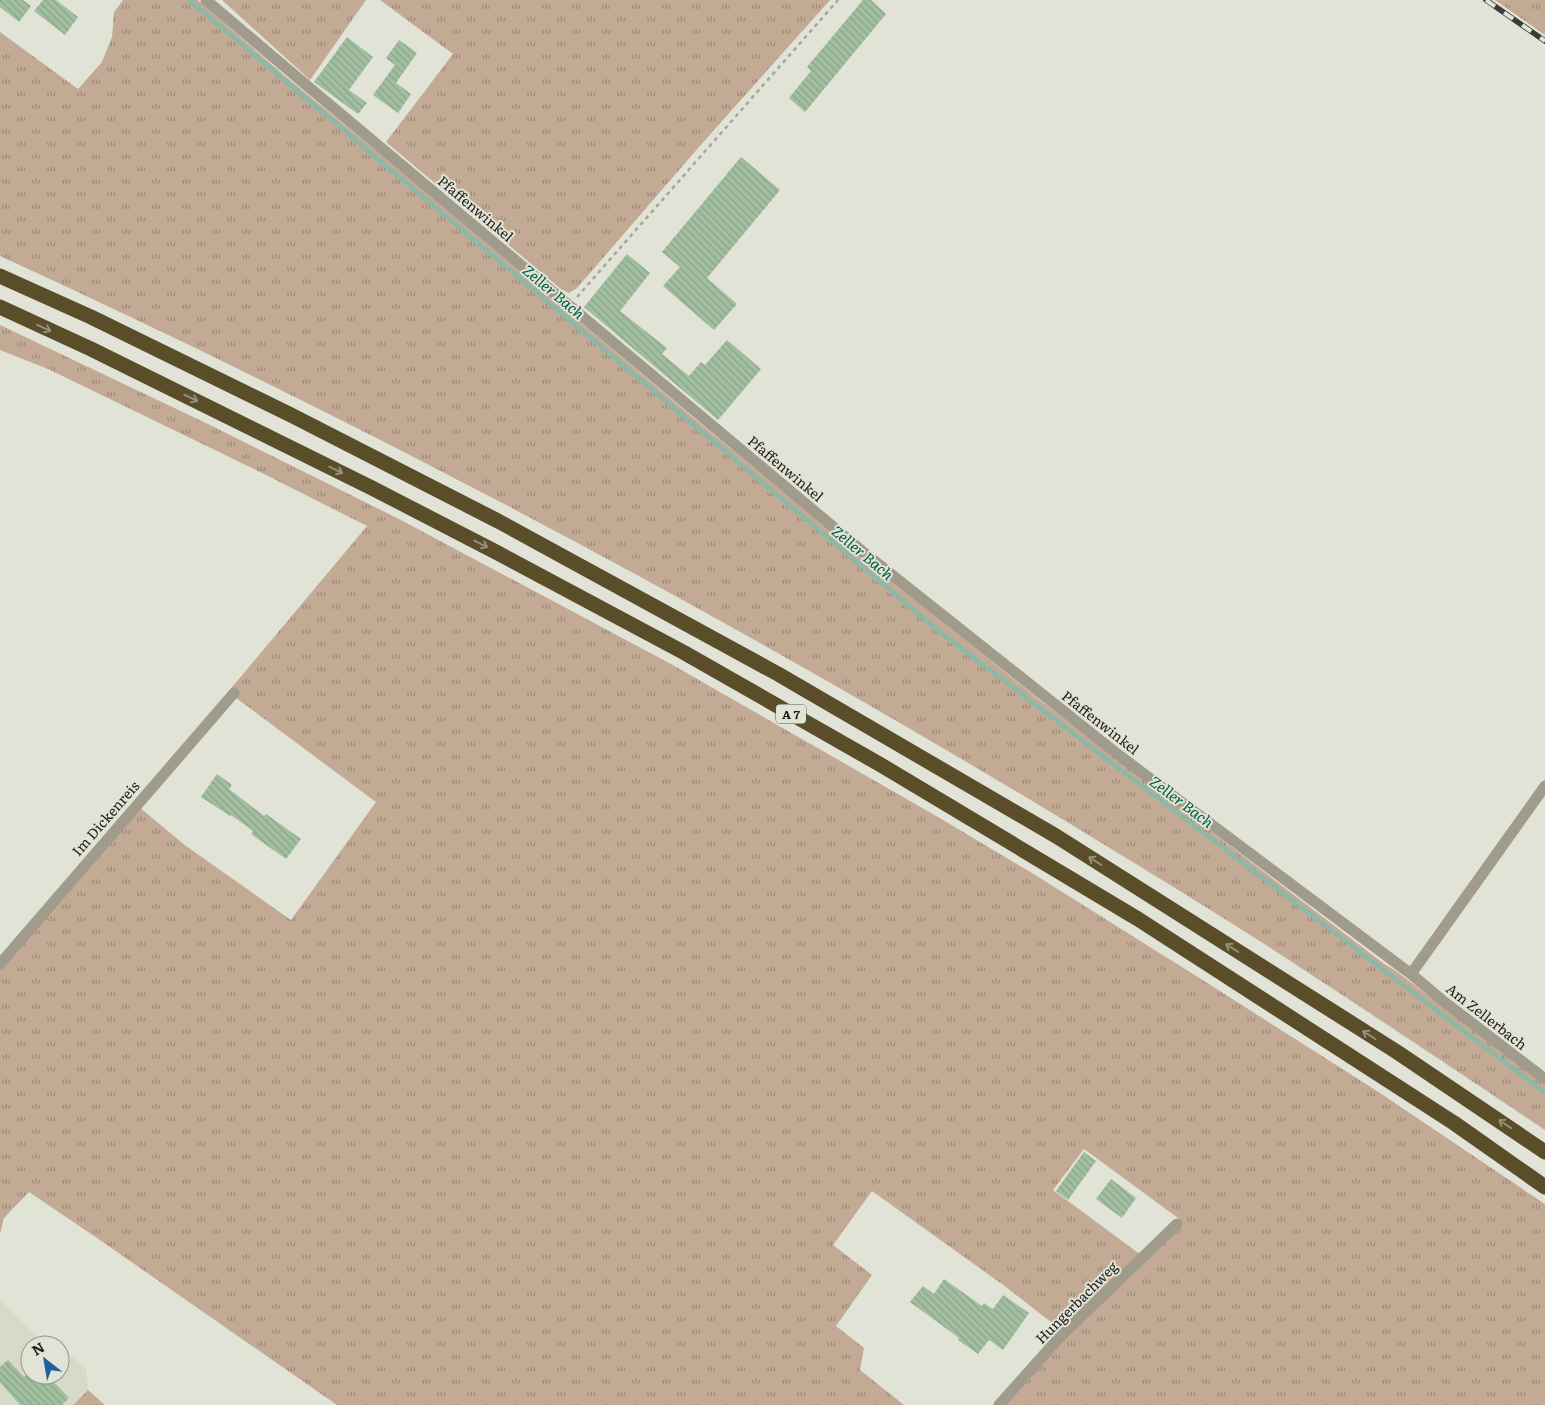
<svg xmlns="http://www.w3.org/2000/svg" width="1545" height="1405" font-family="Literata,serif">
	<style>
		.built { fill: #d6dac7 }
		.grass { fill: url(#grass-tufts) }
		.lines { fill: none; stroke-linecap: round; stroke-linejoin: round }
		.stream { stroke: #8bb8a7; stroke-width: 4.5 }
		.building { fill: url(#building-back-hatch) }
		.path { stroke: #a5a79d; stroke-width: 2.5; stroke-dasharray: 4 4; stroke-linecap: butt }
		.minor { stroke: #a19b8b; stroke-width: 11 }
		.motorway { stroke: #594d2a; stroke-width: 15 }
		.rail-casing { stroke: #3b3c37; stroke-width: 5.5 }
		.rail { stroke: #e1e3d7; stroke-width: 4; stroke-dasharray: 11; stroke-linecap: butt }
		.oneway { stroke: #969078 }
		.labels { text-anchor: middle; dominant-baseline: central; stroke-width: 4; stroke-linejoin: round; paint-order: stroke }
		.shield { fill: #e1e3d7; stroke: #585a53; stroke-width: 1 }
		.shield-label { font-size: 12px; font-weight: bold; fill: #1e1f1b }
		.street-label { font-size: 14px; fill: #1e1f1b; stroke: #e1e3d7 }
		.water-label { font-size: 15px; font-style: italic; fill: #005a44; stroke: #e1e3d7 }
	</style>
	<defs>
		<pattern id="grass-tufts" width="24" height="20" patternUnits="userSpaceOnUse" patternTransform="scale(1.25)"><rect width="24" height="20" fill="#c3aa94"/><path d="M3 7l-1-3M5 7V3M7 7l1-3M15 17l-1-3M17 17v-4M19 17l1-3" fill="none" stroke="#9e8a78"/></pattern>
		<pattern id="building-back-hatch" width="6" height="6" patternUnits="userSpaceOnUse" patternTransform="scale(1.25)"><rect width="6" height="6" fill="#a1be9f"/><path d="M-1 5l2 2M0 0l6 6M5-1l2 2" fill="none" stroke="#8aa388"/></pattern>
	</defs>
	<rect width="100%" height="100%" fill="#e1e3d7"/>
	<!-- built -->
	<path class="built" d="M0 1299 38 1339 50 1345H30V1375H60V1350L68 1354 86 1368 88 1390 73 1405H0Z"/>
	<!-- grass -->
	<path class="grass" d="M123 0H198L285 76 426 192 696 420 849 546 1037 698 1383 963 1396 971 1545 1085V1130C1446 1064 1347 997 1247 933 847 681 430 453 0 256V32L78 89 102 62 112 37 114 12Z
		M222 0H366L310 80Z
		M380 0H830L699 147 577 288 569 293 561 289 386 142 453 54Z
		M1495 0H1545V35Z
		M0 325 210 425 399 519 671 664 938 817 1032 873 1201 979 1377 1091 1545 1204V1405H1005L1072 1331 1182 1223 1178 1218 1084 1149 1053 1190 1141 1255 1061 1330 1006 1287 872 1191 833 1245 872 1275 836 1326 864 1348 860 1370 904 1405H337L97 1238 29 1192 4 1218 0 1234V970L139 807 186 846 291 920 376 802 228 692 367 526 262 473 48 369 0 350Z
		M88 1390 105 1405H73Z"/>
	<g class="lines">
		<!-- stream -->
		<path class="stream" d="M189 0 940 632 1545 1093"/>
	</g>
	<!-- building -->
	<path class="building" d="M0 0H23L31 6 19 22 0 7Z
		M43 0H56L78 17 65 35 34 11Z
		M863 0H871L886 14 805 112 789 98 811 71 807 67Z
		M347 37 373 57 349 90 367 103 358 114 314 82Z
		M399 40 417 53 396 83 411 94 398 113 373 95 395 65 386 58Z
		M741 157 780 190 707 278 737 304 714 330 663 286 680 267 662 252Z
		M627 254 650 273 620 311 667 348 662 354 689 376 701 362 705 365 727 340 761 369 718 420 584 307Z
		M217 774 232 785 229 789 242 799 264 816 266 814 301 839 286 859 251 834 253 831 231 815 230 816 201 797Z
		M1084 1152 1096 1161 1068 1200 1056 1191Z
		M1111 1179 1136 1198 1122 1218 1096 1199Z
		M944 1279 982 1306 984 1303 993 1309 1003 1295 1029 1313 1003 1350 989 1340 978 1354 958 1340 959 1338 910 1302 923 1286 934 1294Z
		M8 1360 24 1377 28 1373 30 1375H47L69 1398 62 1405H20L0 1382V1367Z"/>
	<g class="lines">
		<!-- path -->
		<path class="path" d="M577 297 838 0"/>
		<!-- minor -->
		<path class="minor" d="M206 0 305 84 862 551 1120 756 1411 974 1442 1000 1545 1079
			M0 964 234 693
			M1411 974 1545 786
			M999 1405 1058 1339 1177 1224"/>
		<!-- motorway -->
		<path class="motorway" d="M0 276 91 317 291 415 498 521 778 674 1056 836 1397 1052 1545 1152
			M0 307 91 349 372 488 494 551 683 652 881 765 1138 919 1454 1123 1545 1187"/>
		<defs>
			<path id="rail" d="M1486 0 1545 41"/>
		</defs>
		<!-- rail casing -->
		<use href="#rail" class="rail-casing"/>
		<!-- rail -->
		<use href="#rail" class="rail"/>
	</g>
	<!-- one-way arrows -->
	<defs><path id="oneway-shaft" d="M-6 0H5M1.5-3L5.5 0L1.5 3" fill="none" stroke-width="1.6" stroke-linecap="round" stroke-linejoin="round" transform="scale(1.25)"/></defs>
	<g class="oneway">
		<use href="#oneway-shaft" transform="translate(44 328) rotate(25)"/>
		<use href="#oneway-shaft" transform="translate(191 398) rotate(26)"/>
		<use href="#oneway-shaft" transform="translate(336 470) rotate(26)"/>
		<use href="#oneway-shaft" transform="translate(481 544) rotate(27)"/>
		<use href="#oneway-shaft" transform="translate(1095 861) rotate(-148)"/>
		<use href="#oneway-shaft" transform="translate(1232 948) rotate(-148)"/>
		<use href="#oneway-shaft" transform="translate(1369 1035) rotate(-148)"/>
		<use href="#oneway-shaft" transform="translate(1505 1124) rotate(-146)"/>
	</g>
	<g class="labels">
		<!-- shield labels -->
		<rect class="shield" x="776" y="704.5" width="30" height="19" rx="4"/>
		<g class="shield-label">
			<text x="791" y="714">A 7</text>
		</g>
		<!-- street labels -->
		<g class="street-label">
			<text transform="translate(476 208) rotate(40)">Pfaffenwinkel</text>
			<text transform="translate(786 468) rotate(40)">Pfaffenwinkel</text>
			<text transform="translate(1101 722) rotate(38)">Pfaffenwinkel</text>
			<text transform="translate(105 818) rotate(-49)">Im Dickenreis</text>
			<text transform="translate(1487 1016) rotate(38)">Am Zellerbach</text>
			<text transform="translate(1076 1302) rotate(-45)">Hungerbachweg</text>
		</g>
		<!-- water labels -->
		<g class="water-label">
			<text transform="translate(554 291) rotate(40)">Zeller Bach</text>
			<text transform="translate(863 552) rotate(40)">Zeller Bach</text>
			<text transform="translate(1182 801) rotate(37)">Zeller Bach</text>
		</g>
	</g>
	<!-- north arrow -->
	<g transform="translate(45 1360) rotate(329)"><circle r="24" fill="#e1e3d7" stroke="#93958c"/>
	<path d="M0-4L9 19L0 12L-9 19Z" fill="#236097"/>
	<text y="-8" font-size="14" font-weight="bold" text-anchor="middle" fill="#1e1f1b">N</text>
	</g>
</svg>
